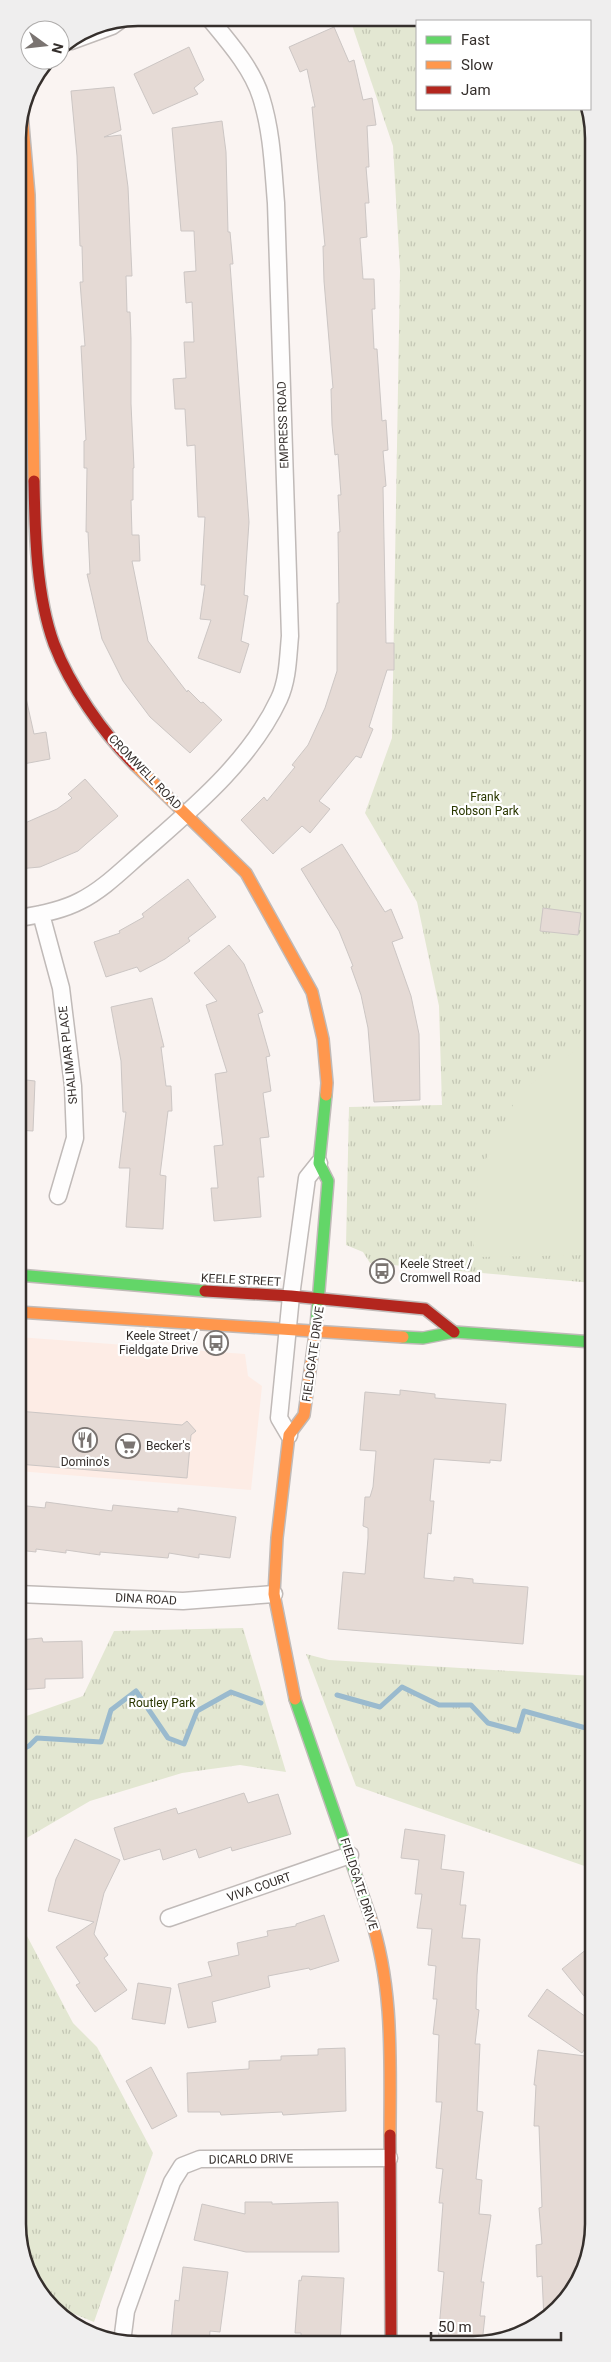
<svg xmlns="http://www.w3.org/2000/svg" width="611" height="2362" font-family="Roboto,sans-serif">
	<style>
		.built { fill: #fdece5 }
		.park { fill: url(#park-tufts) }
		.garden { fill: #e3e7d2 }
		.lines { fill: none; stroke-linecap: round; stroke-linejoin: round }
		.stream { stroke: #9abace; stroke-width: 5 }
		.building { fill: #e5dad5; stroke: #ccc6c4 }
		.street-casing { stroke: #c0bab8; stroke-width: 19 }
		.fast-casing { stroke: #c0bab8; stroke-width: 14 }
		.slow-casing { stroke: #c0bab8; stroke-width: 14 }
		.jam-casing { stroke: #c0bab8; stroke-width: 14 }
		.street { stroke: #fefdfd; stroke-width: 16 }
		.fast { stroke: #63d668; stroke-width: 11 }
		.slow { stroke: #ff974d; stroke-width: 11 }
		.jam { stroke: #b3261e; stroke-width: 11 }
		.labels { text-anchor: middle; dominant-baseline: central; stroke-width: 4.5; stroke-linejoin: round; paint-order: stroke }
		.street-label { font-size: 12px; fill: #352f2c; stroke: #fff }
		.park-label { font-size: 12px; fill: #2a3700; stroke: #fff }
		.poi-label { font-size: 12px; fill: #352f2c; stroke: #fff; text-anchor: start }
		.rim { fill: none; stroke: #352f2c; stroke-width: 2.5 }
	</style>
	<defs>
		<pattern id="park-tufts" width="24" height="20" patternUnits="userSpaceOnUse" patternTransform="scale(1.25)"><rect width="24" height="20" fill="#e3e7d2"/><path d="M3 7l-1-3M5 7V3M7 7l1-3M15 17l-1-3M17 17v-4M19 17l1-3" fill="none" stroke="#c3c6b4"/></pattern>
	</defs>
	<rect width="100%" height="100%" fill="#faf4f2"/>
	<!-- built -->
	<path class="built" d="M18 1337 245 1354 248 1376 262 1386 251 1490 18 1471Z"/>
	<!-- park -->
	<path class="park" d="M350 19 500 21H417V109H586L592 122 593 1283 370 1263 363 1252 346 1245 349 1107 442 1105 439 1006 417 902 365 813 392 738 400 271 393 146Z
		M243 1628 286 1772 240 1765 182 1773 90 1801 18 1843V1719L83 1696 114 1631Z
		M306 1654 329 1660 593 1676V1869L356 1786Z
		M18 1919 73 2023 97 2047 153 2153 94 2322 47 2303 19 2240Z"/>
	<!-- garden -->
	<path class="garden" d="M593 1037V1255L473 1257 478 1175 519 1093Z"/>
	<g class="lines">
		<!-- stream -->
		<path class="stream" d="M337 1695 380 1707 402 1687 439 1705H471L488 1723 518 1731 524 1711 593 1730
			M18 1751 29 1746 37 1738 101 1742 111 1710 136 1691 168 1738 184 1744 197 1711 231 1692 261 1703"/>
	</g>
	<!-- building -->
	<path class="building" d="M334 27 349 62 354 60 363 100 372 98 376 125 367 126 369 167H366L369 203H365L367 237 360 238 363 279H374L375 309H372L374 349H377L382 421 386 420 388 450 383 451 386 486 383 487 386 643H394V670H387L369 727 373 729 361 758 356 756 319 801 330 809 310 833 302 826 273 854 241 820 264 797 267 801 295 767 292 765 308 745 325 708 337 671V603H339L338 532H340L338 495H341L338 454 335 455 332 425 331 389 333 388 324 281 323 246H325L312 107H315L307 69 300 72 289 47Z
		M189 47 204 80 194 88 198 94 153 114 134 74Z
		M114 87 121 130 104 137 121 135 128 187 132 276H126L127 312H130L131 339V404L134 468H133V500H131L132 535H139L140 561H132L148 641 187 692 188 690 201 703 203 702 222 720 190 753 150 717 123 681 102 639 87 574H90L88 532H86L87 468H84V441L86 440 81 346H85L80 282H83L82 246H80L77 156 71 91Z
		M222 121 226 152 228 232H230L233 264H230L249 522 244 595 248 596 241 641 249 644 240 673 198 658 211 620 200 619 205 585H201L205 517H198L195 445 187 446 185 409H175L173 379 186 378 184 342H194L192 302 186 303 184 272 196 271 194 231H181L172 128Z
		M18 689H24L34 734 46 732 50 759 18 765Z
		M85 779 118 816 78 851 40 867 18 869V823H25L57 809 72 798 68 794Z
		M342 844 385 912 391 909 403 938 392 942 411 996 419 1034 420 1100 374 1102 368 1028 361 995 351 967 353 966 339 931 301 869Z
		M188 879 216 917 188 938 190 941 165 959 140 972 137 967 106 977 94 942 120 933 119 931 144 917 142 914Z
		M543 908 581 913 578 935 540 931Z
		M229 945 244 964 263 1012 258 1014 270 1056 266 1057 271 1091 263 1093 269 1137 260 1138 264 1177H258L261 1217 214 1221 211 1188H218L214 1146 223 1145 215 1074 227 1072 206 1005 217 1001 194 973Z
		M152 998 164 1047H161L166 1086H171L172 1111H168L160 1175 166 1176 163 1229 126 1227 130 1168H119L126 1112H123L121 1061 111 1007Z
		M18 1079 35 1081 33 1131 18 1130Z
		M400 1390 435 1394V1398L506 1404 501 1461 490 1460V1463L434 1459 430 1501H434L431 1534 428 1533 424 1578 454 1581V1577L473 1579V1583L528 1587 523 1644 338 1629 343 1572 365 1574 368 1538V1528L363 1526 365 1497H370L373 1487 376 1451 360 1450 365 1392 400 1395Z
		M18 1411 182 1425 187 1421 196 1431 191 1435 187 1478 18 1464Z
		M46 1502 112 1511 113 1505 178 1512V1508L236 1517 230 1558 199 1554V1558L169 1553 168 1558 100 1552V1555L66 1550V1553L36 1549V1552L18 1550V1505L45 1508Z
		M42 1638 43 1642 82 1641 83 1678 45 1679V1688L18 1690V1640Z
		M244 1793 248 1803 278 1794 291 1834 232 1851 231 1847 199 1858 196 1849 163 1860 160 1849 124 1860 114 1828 176 1808 178 1814Z
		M405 1829 445 1835 441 1869 464 1872 460 1905H466L462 1938 480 1939 477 1975 476 2009 479 2010 475 2044H480L477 2111 483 2112 476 2179 482 2180 479 2214 491 2215 481 2282H484L480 2316H485L482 2343 438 2340 444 2272 438 2271 443 2203H439L443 2169 436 2168 442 2102H436L439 2035 433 2034 437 1999H433L436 1966 428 1965 432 1929 417 1928 422 1894H415L419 1860 401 1858Z
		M75 1839 120 1860 104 1893 94 1934 108 1955 104 1958 127 1990 95 2012 76 1985 80 1983 56 1947 94 1922 48 1911 56 1879Z
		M324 1915 339 1961 310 1970 309 1968 268 1976 270 1987 212 2002 216 2022 188 2028 178 1984 212 1976 208 1962 239 1955 237 1943 268 1936 267 1931 296 1926V1924Z
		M593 1944V2007L562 1969Z
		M138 1983 171 1988 165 2024 132 2019Z
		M547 1989 593 2022V2037L582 2053 528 2016Z
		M345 2048 346 2111 283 2115 282 2112 221 2115 220 2112H188L187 2073 249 2069V2061L281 2060V2056L318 2055V2049Z
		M538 2050 593 2057 589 2095 592 2096 590 2133 593 2132V2232L584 2270 563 2304 544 2320 542 2276 537 2277 536 2245 542 2244 539 2208 542 2207 539 2126H534L536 2085H534Z
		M151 2067 177 2116 152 2129 126 2081Z
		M245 2202H272V2204L338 2202 339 2252H246L194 2240 202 2204 245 2214Z
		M183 2267 228 2272 220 2332 210 2331 209 2342H171L175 2300 179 2301Z
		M302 2276 344 2278 340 2343H301V2333H295L299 2280 301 2281Z"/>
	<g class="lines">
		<defs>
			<path id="street" d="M71 41 112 26 119 21
				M41 914 61 988 73 1086 75 1138 58 1196
				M18 918C39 915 61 911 80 901 104 889 123 869 143 852 193 808 250 761 279 699 288 680 288 657 290 636L276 203C273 167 272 132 261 97 252 68 228 41 209 18
				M289 1435 279 1418 291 1296 307 1178 319 1163
				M18 1594 183 1601 274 1594
				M169 1918 350 1855
				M122 2342 126 2311 172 2182 182 2166 200 2159 389 2158"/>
			<path id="fast" d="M18 1275 205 1291
				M316 1327 328 1181 319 1163 326 1095
				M403 1337 423 1338 454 1332 593 1342
				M295 1699 370 1916"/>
			<path id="slow" d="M22 113 29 195 34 481
				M135 765 246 873 312 992 323 1039 327 1083 326 1095
				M18 1312 403 1337
				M295 1699 274 1594 277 1538 289 1435 304 1415 316 1327
				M370 1916C394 1987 390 2061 390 2135"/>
			<path id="jam" d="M34 481C35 533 36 595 54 644 70 686 103 733 135 765
				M205 1291 291 1296 425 1309 454 1332
				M390 2135 391 2343"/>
		</defs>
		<!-- street casing -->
		<use href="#street" class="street-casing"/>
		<!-- fast casing -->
		<use href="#fast" class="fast-casing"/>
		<!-- slow casing -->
		<use href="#slow" class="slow-casing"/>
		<!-- jam casing -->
		<use href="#jam" class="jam-casing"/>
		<!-- street -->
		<use href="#street" class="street"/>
		<!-- fast -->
		<use href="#fast" class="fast"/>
		<!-- slow -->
		<use href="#slow" class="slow"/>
		<!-- jam -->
		<use href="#jam" class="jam"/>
	</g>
	<!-- icons -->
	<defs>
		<symbol id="bus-ring" viewBox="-11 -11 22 22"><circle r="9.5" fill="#fff" stroke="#7a7471" stroke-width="1.5"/><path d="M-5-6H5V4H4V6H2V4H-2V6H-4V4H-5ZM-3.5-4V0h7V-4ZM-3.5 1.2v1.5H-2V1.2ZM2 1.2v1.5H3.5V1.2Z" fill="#7a7471"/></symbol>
		<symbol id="restaurant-ring" viewBox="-11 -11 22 22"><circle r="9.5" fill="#fff" stroke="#7a7471" stroke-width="1.5"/><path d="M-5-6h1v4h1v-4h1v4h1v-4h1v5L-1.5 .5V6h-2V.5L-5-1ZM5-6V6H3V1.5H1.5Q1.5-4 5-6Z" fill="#7a7471"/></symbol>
		<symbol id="supermarket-ring" viewBox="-11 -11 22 22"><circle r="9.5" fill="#fff" stroke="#7a7471" stroke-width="1.5"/><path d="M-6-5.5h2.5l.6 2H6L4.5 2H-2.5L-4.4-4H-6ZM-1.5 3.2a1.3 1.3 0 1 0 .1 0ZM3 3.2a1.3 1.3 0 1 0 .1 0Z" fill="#7a7471"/></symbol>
	</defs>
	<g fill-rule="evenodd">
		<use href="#bus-ring" x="368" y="1257" width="28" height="28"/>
		<use href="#bus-ring" x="202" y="1329" width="28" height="28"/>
		<use href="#restaurant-ring" x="71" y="1426" width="28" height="28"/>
		<use href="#supermarket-ring" x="114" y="1432" width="28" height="28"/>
	</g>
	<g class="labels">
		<!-- street labels -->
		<g class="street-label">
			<text transform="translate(283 425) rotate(-92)">EMPRESS ROAD</text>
			<text transform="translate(145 772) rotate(46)">CROMWELL ROAD</text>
			<text transform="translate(68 1055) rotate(-96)">SHALIMAR PLACE</text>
			<text transform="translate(241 1280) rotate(3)">KEELE STREET</text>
			<text transform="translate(313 1354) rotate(-82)">FIELDGATE DRIVE</text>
			<text transform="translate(146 1599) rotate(3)">DINA ROAD</text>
			<text transform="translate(359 1884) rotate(72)">FIELDGATE DRIVE</text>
			<text transform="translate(259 1887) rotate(-19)">VIVA COURT</text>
			<text transform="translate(251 2159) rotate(-1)">DICARLO DRIVE</text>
		</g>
		<!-- park labels -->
		<g class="park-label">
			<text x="485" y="797">Frank<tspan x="485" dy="14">Robson Park</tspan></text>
			<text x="162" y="1703">Routley Park</text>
		</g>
		<!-- poi labels -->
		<g class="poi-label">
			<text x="400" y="1264">Keele Street /<tspan x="400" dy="14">Cromwell Road</tspan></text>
			<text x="198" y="1336" text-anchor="end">Keele Street /<tspan x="198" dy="14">Fieldgate Drive</tspan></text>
			<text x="146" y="1446">Becker's</text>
			<text x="85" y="1462" text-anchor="middle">Domino's</text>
		</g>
	</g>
	<!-- crop -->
	<path d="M0 0H611V2362H0ZM138 26H473A112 112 0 0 1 585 138V2224A112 112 0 0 1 473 2336H138A112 112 0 0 1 26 2224V138A112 112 0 0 1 138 26Z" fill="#efeeee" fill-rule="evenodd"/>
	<path class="rim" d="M138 26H473A112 112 0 0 1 585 138V2224A112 112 0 0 1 473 2336H138A112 112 0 0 1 26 2224V138A112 112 0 0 1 138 26Z"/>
	<!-- legend -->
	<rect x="416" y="20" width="175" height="90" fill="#ffffff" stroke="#aeacab"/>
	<rect x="426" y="36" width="25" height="8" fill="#63d668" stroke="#aeacab"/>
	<text x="461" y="45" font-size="15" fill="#352f2c">Fast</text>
	<rect x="426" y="61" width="25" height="8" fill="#ff974d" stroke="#aeacab"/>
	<text x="461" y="70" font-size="15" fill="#352f2c">Slow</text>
	<rect x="426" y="86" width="25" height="8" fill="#b3261e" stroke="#aeacab"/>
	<text x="461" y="95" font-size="15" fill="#352f2c">Jam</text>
	<!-- north arrow -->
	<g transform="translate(45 45) rotate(105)"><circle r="24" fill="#ffffff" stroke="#aeacab"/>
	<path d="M0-4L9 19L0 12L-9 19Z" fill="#7a7471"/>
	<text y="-8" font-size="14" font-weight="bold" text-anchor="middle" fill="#352f2c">N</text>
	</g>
	<!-- scale -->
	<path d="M431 2332v8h130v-8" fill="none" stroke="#352f2c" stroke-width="2.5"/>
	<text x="438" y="2332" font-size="15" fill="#352f2c" stroke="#ffffff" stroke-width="4" paint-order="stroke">50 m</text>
</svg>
